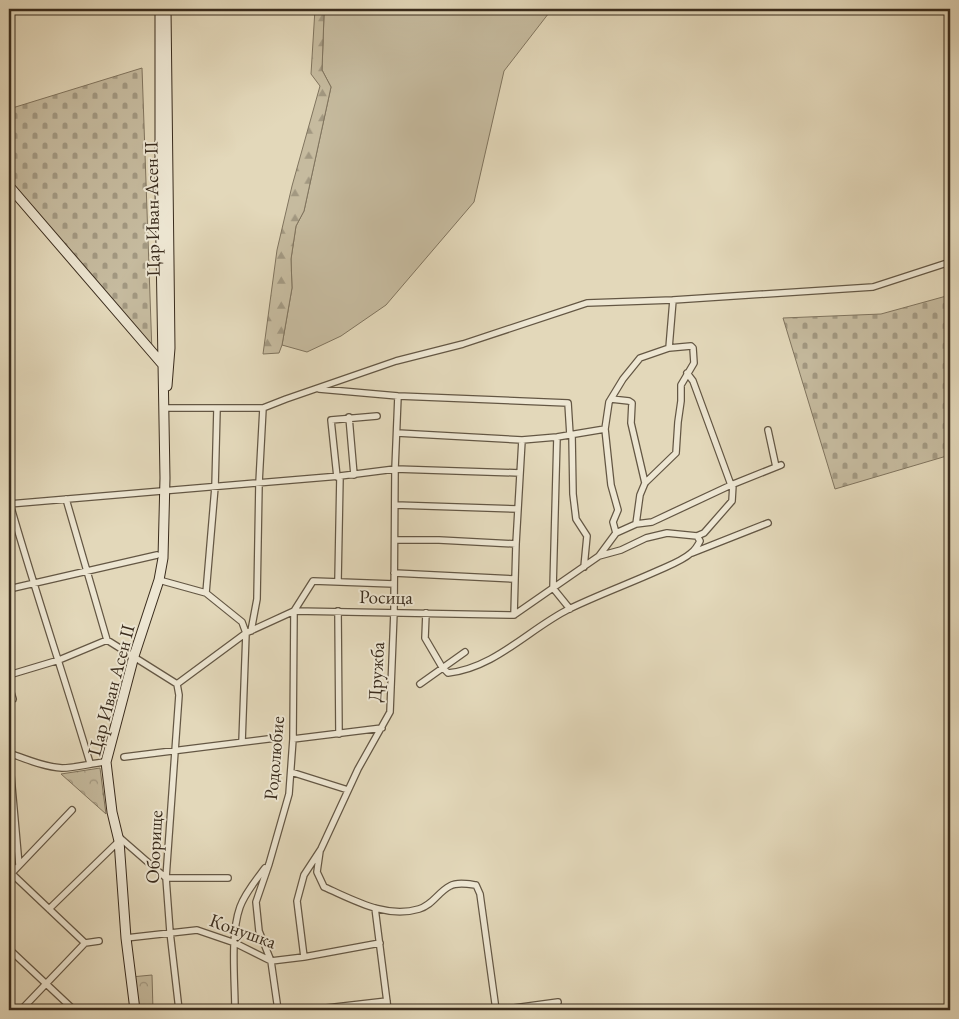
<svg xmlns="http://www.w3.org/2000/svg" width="959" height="1019" font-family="'EB Garamond',serif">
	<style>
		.grass { fill: #c6bb9f; stroke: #80745e }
		.forest { fill: url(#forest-firs); stroke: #80745e }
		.cemetery { fill: url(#cemetery-stones); stroke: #80745e }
		.park { fill: url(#park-crowns); stroke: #80745e }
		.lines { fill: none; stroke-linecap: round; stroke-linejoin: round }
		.street-casing { stroke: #645744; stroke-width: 8 }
		.secondary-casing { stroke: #3a2c1d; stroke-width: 11 }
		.street { stroke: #ede6d2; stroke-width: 5.5 }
		.secondary { stroke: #ede6d2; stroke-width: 9 }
		.labels { text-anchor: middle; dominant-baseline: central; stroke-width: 4; stroke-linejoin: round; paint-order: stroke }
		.street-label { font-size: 19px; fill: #3a2c1d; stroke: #ede6d2 }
	</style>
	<defs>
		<pattern id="forest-firs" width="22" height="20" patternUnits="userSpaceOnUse" patternTransform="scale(1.25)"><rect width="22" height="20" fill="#c6bb9f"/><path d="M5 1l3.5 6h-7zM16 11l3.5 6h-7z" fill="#a29881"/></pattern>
		<pattern id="cemetery-stones" width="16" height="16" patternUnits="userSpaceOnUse" patternTransform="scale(1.25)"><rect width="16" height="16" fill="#c6bb9f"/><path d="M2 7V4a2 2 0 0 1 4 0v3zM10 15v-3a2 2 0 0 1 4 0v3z" fill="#a29881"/></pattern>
		<pattern id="park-crowns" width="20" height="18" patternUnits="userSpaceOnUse" patternTransform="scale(1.25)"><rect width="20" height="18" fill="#c6bb9f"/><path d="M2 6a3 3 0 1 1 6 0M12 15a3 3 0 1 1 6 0" fill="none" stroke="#a29881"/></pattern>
	</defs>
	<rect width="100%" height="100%" fill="#e3d8ba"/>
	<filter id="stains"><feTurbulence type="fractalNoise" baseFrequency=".004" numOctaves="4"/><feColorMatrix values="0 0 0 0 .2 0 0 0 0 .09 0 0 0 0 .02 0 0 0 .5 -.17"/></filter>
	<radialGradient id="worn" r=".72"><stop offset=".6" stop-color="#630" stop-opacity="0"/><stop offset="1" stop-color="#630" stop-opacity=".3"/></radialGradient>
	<!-- grass -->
	<path class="grass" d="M330 9H552L504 71 474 202 386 305 341 336 307 352 282 345 292 288 291 259 296 226 304 211 331 87 322 70 324 15Z"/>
	<!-- forest -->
	<path class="forest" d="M315 9H330L324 15 322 70 331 87 304 211 296 226 291 259 292 288 282 345 279 353 263 354 277 250 292 186 320 86 311 74Z"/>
	<!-- cemetery -->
	<path class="cemetery" d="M142 68 152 353 9 182V109Z
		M950 295V455L835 489 783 318 881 314Z"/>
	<!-- park -->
	<path class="park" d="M100 768 106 814 61 774Z
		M152 975 153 1010H135L131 977Z"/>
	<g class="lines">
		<defs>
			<path id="street" d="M669 348 673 300
				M687 373 693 381 731 485
				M319 389 398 396 568 403 570 435
				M611 399 629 401 632 403 631 423 645 483
				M164 408H263L286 399 396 361 463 344 587 303 673 300 873 287 950 262
				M349 417 354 475
				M768 430 776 467
				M397 433 522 440 557 437 605 429
				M572 435 573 494 576 519 587 536 584 567
				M557 437 553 588 570 609
				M337 477 331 420 377 416
				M66 499 107 640
				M9 504 340 476 395 469 520 473
				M10 504C35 591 64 676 90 763
				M395 505 518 509
				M616 533 613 522 618 510 611 485 605 429 609 402 623 379 640 358 669 348 691 346 693 348 694 363 681 385V401L678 422 676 453 645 483 640 495 636 524
				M395 540H439L516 544
				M692 553 768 523
				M599 556 621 550 646 538 667 533 697 536 704 533 732 501 733 484
				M394 573 514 579
				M159 580 206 593 242 622 246 633 242 742
				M338 581 340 476
				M9 589 157 555
				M206 593 215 487 217 409
				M338 611 339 734
				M426 613 425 638 442 667 448 673C495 668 529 629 569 609 598 595 628 584 657 571 668 566 682 561 691 553 695 550 698 545 700 541L697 536
				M514 615 516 544 522 440
				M251 631 257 599 259 483 263 408
				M9 675 59 660 107 640 177 684
				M177 684 246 633 294 611 514 615 599 556 616 533 636 524 652 522 731 485 781 465
				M177 684 179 695 166 878 170 932 179 1010
				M420 684 465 652
				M9 686 13 699
				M293 739 382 728
				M9 753 19 865
				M9 753C26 759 44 767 62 768 77 768 91 763 106 762
				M124 757 276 738
				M291 772 348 790
				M119 837 166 878H228
				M320 851 317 872 324 887C354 900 386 919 419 909 433 905 438 892 450 886 457 882 468 884 476 885L480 894 496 1010
				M9 871 85 943 99 941
				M9 876 72 810
				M375 908 388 1010
				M49 909 119 841
				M126 938 197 930 235 943 271 961 304 957 380 943
				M9 949 74 1010
				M304 957 297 901 304 875 321 849 358 769 390 712 394 612 395 469 398 396
				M21 1010 85 943
				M235 1010C235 980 230 935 240 907 245 893 256 880 265 868
				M278 1010 271 961 259 931 256 902 269 864 289 794 293 739 294 611 313 581 394 584
				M309 1010 387 1001
				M499 1010 558 1002"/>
			<path id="secondary" d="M166 9 170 348 167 386
				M9 186 164 366
				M135 1010 126 938 119 841 112 812 106 762 134 656 159 580 163 558 165 478 160 191V9"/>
		</defs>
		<!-- street casing -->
		<use href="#street" class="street-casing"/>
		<!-- secondary casing -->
		<use href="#secondary" class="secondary-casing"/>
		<!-- street -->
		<use href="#street" class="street"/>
		<!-- secondary -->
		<use href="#secondary" class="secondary"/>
	</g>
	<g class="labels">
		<!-- street labels -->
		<g class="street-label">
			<text transform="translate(152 209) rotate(-91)">Цар Иван Асен II</text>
			<text transform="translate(386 597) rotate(1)">Росица</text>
			<text transform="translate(376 672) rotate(-87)">Дружба</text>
			<text transform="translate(111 690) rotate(-75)">Цар Иван Асен II</text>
			<text transform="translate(274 758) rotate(-85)">Родолюбие</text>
			<text transform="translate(154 847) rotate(-87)">Оборище</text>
			<text transform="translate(243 931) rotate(20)">Конушка</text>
		</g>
	</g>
	<!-- margin -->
	<rect width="959" height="1019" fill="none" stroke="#e3d8ba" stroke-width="30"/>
	<rect x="10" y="10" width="939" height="999" fill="none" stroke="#3a2c1d" stroke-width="2.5"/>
	<rect x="15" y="15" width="929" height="989" fill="none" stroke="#3a2c1d"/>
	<rect width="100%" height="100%" filter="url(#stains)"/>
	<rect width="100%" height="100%" fill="url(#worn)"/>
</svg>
